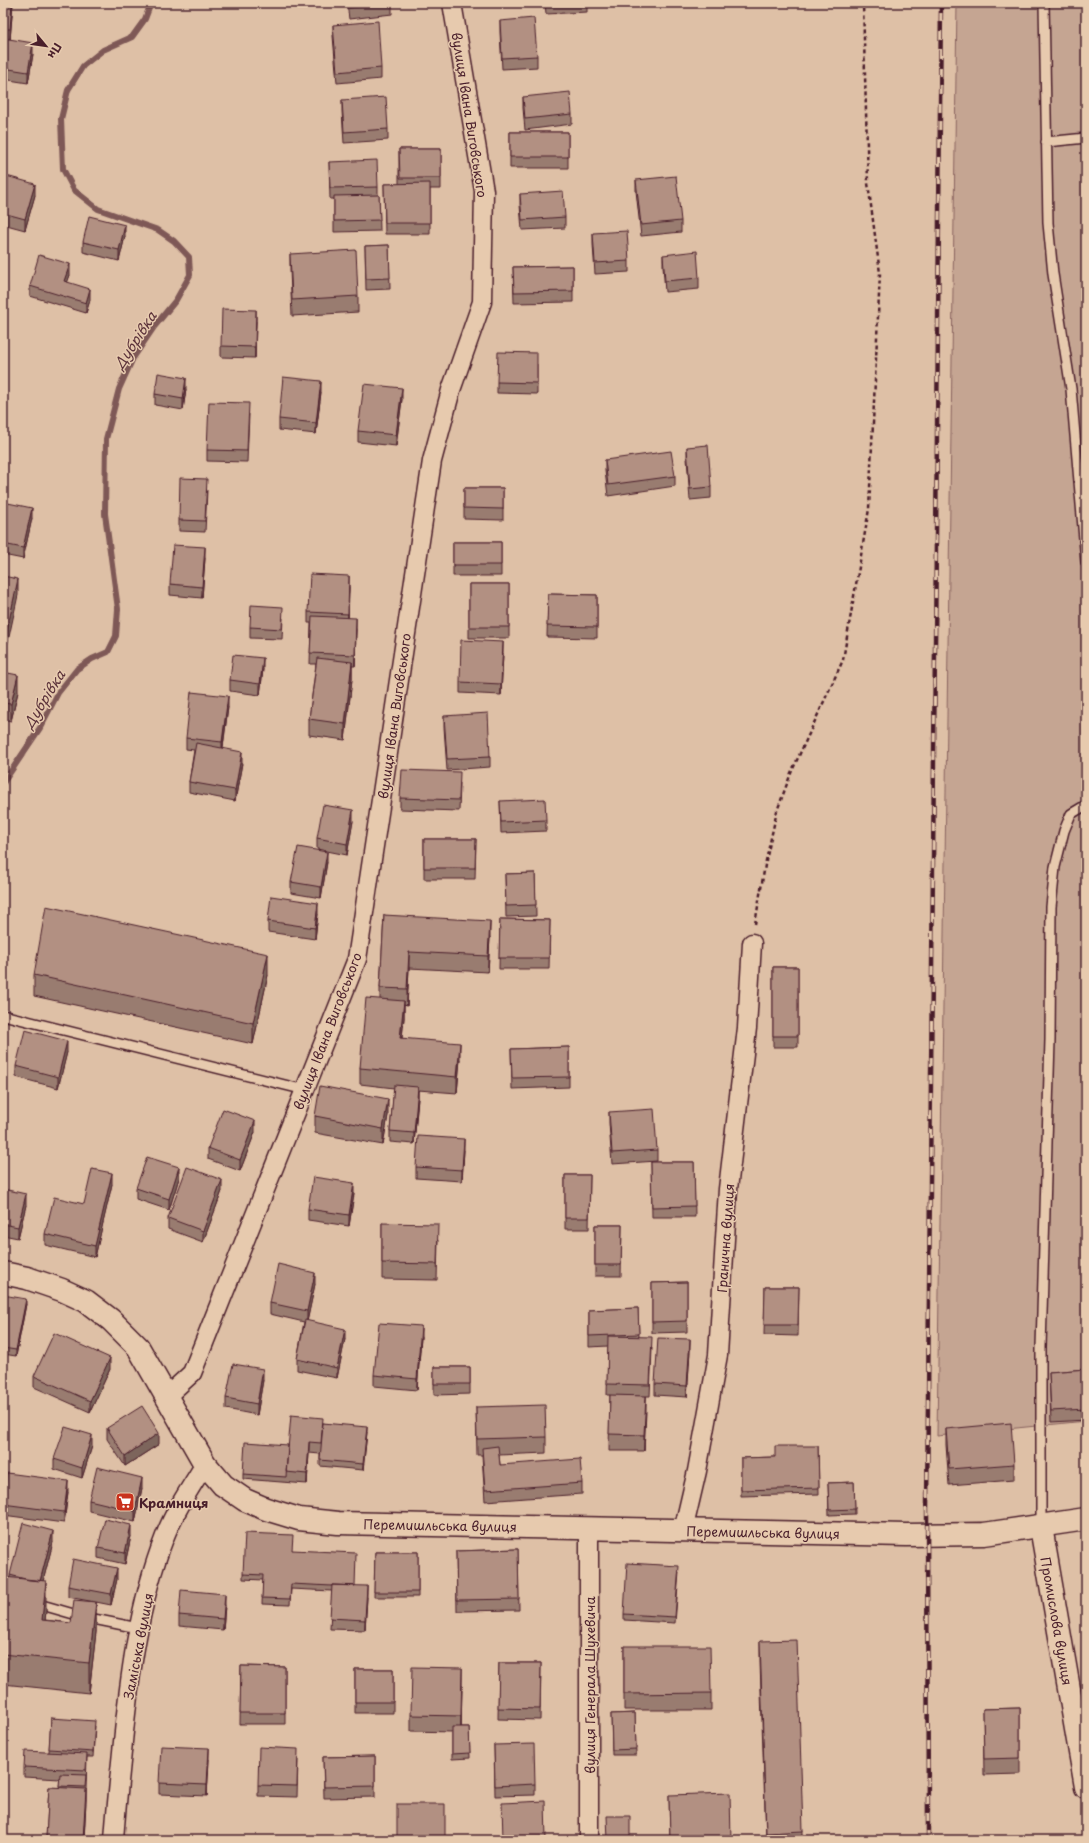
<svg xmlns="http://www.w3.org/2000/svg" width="1089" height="1843" font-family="'Playpen Sans',sans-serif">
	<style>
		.green { fill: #c5a592; stroke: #88625e }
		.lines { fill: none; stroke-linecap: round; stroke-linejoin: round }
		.stream { stroke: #7e5857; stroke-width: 6 }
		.lane-casing { stroke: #4a1f2b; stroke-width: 12 }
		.street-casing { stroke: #4a1f2b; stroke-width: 21 }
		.secondary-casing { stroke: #4a1f2b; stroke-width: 25 }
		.path { stroke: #4a1f2b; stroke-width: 2.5; stroke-dasharray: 4 3; stroke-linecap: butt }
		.lane { stroke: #e7caae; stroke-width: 9 }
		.street { stroke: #e7caae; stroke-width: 18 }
		.secondary { stroke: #e7caae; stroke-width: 22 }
		.rail-casing { stroke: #4a1f2b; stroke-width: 4.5 }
		.rail { stroke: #e7caae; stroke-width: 3; stroke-dasharray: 9; stroke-linecap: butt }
		.wall { fill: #997c70; stroke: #4a1f2b }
		.shaded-wall { fill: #7d655b; stroke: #4a1f2b }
		.building { fill: #b29082; stroke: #4a1f2b }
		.labels { text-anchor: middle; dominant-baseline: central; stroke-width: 3; stroke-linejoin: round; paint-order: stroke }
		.street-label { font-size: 13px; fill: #4a1f2b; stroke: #e7caae }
		.poi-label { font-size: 13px; font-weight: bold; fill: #4a1f2b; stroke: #e7caae; text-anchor: start }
		.water-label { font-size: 14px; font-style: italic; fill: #5b323a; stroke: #e7caae }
	</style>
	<rect width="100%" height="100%" fill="#dec0a6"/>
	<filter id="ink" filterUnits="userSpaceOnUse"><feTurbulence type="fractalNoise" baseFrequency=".025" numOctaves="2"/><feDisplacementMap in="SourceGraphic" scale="8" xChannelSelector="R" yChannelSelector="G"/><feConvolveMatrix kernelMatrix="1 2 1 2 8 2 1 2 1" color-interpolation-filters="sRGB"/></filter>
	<g filter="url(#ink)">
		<!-- green -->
		<path class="green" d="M957 3H1086V1421L937 1436Z"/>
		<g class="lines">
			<!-- stream -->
			<path class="stream" d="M3 783 40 728 58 693 77 669 92 659 108 652 116 636 118 609 105 514 106 439 119 389 133 358 154 327 176 300 190 275 189 257 174 241 158 230 98 209 74 190 63 169 61 119 68 90 83 66 103 50 132 37 145 19 151 3"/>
			<defs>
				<path id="lane" d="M1044 3 1048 223 1053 274 1071 389 1086 562
					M1046 142 1086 138
					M3 1015 305 1090
					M1041 1525V1347L1050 1040 1051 907 1055 867 1064 831 1071 814 1086 805
					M35 1603 84 1617 138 1628"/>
				<path id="street" d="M167 1396 192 1373 357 959 432 461 451 390 482 302 484 191 452 3
					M589 1529V1840
					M683 1531 697 1471 718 1355 728 1189 747 1028 752 943
					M114 1840C116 1811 119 1781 122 1752 129 1679 138 1605 165 1536 175 1510 191 1487 205 1464"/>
				<path id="secondary" d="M3 1273 27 1278 62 1290 86 1301 111 1320 138 1347 205 1464 223 1485 245 1500 266 1509 299 1519 338 1523 906 1535 984 1534 1086 1519
					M1041 1527 1086 1787"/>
			</defs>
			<!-- lane casing -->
			<use href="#lane" class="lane-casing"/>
			<!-- street casing -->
			<use href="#street" class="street-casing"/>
			<!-- secondary casing -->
			<use href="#secondary" class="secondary-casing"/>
			<!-- path -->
			<path class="path" d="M755 924 765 865 777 811 791 773 843 660 869 509 880 273 868 183 863 3"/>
			<!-- lane -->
			<use href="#lane" class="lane"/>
			<!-- street -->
			<use href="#street" class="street"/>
			<!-- secondary -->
			<use href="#secondary" class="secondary"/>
			<defs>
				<path id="rail" d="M928 1840 927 1507 941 3"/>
			</defs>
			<!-- rail casing -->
			<use href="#rail" class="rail-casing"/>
			<!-- rail -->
			<use href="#rail" class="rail"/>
		</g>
		<!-- wall -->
		<path class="wall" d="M3 3H13L10 40 33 54 28 83 3 79Z
			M347 3H392V14L349 19Z
			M545 3H587V12L546 14Z
			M500 21 537 56V67L502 69 500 32Z
			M333 25 381 68V79L337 83 333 36Z
			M523 97 572 114V124L525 130 523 108Z
			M342 100 388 129V140L344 143 342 111Z
			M510 132H568V168H510Z
			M399 149H441V189H430V234H385L384 184H399Z
			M329 162 378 187V195H379L380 231 334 232V199H330Z
			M3 175 35 195 25 230 3 224Z
			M636 180 681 221V232L641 236 636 191Z
			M520 194 565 217V228L522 230 520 205Z
			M593 233 629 261V272L595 274 593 244Z
			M125 236 119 261 83 252V242Z
			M389 245 390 289 366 290 365 246Z
			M290 254 358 296V312L292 316 290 270Z
			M663 255 699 278V289L665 292 663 266Z
			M573 266V302L514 303 513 267Z
			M70 275 67 282 90 300 86 313 30 296V286Z
			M256 321 255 358 221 357V346Z
			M537 364V394L497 393V382Z
			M186 389 183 410 155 405V394Z
			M321 392 316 434 279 430V419Z
			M402 399 396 446 358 442V431Z
			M249 414 247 462 207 461V450Z
			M687 447 711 487V498L690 500 687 458Z
			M605 460 675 476V486L608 496 605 471Z
			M464 488H503V520L464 519Z
			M207 490 205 532 179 531V520Z
			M3 502 32 518 23 559 3 555Z
			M453 542H501V576H453Z
			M205 558 202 598 170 595V584Z
			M469 584H509V638H469Z
			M349 587 348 618 356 629 355 666H352V679L345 740 309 735V719L316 664H310L311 623H308V612Z
			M548 594 597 595V638L547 637Z
			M283 618 282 639 250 638V627Z
			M503 653 501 695 460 693V682Z
			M263 669 260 695 230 691V680Z
			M3 672 18 692 11 721 3 719Z
			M228 707 223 748 242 763 235 801 189 792V782L194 750 186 749V738Z
			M444 716 490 757V767L447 770 444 727Z
			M460 783 459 811 400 809V798Z
			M500 801 546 820V831L501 833Z
			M353 821 347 855 317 849V838Z
			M424 839H476L475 879H424Z
			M327 862 321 898 291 893V882Z
			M535 873 536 916 506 917 505 874Z
			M318 914 315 939 268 932V921Z
			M384 915 490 937 488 972 409 968 407 1006 404 1005V1018L402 1038 460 1059 457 1093 418 1090V1098L414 1144 390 1142V1131L394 1088 360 1084V1068L380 999V988Z
			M500 919 550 920 549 969H499Z
			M773 967H798V1047H773Z
			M34 975H268L253 1044 34 996Z
			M569 1047V1087L512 1089 511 1049Z
			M67 1052 58 1088 16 1077V1066Z
			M609 1112 657 1150V1161L612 1164 609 1123Z
			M388 1115 383 1145 315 1133V1116Z
			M255 1132 240 1171 208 1159V1148Z
			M464 1150 462 1181 416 1178V1167Z
			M651 1162H694L695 1217H652Z
			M565 1175H590L589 1229H565Z
			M179 1178 169 1210 136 1199V1188Z
			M112 1184 95 1257 45 1245V1234L84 1204Z
			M3 1189 26 1205 18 1238 3 1235Z
			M222 1191 203 1242 168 1229V1218Z
			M354 1194 349 1226 308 1220V1209Z
			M382 1223 438 1240 437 1280 382 1279Z
			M595 1225H622L621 1276H595Z
			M687 1282V1332L652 1333V1283Z
			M315 1284 307 1321 345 1339 337 1378 297 1370V1359L304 1322 270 1314V1303Z
			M765 1287H799L798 1336 764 1335Z
			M3 1295 26 1304 16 1356 3 1354Z
			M638 1308 639 1337 652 1348 650 1396H646L644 1451H609L610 1395H607L608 1346 589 1347V1310Z
			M421 1337 417 1390 374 1386V1375Z
			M690 1350 687 1397 655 1395V1384Z
			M434 1367H470V1394L434 1395Z
			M110 1369 90 1412 34 1387V1376Z
			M1086 1369V1420L1051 1422 1049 1372Z
			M263 1380 257 1415 226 1409V1398Z
			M476 1407 546 1437V1453L499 1455 500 1465 582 1483V1494L485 1501 482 1455H477Z
			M323 1423 367 1432 363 1470 320 1466V1454L309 1453 307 1484 243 1479V1474Z
			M107 1428 159 1444 125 1466 107 1439Z
			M946 1429 1014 1464V1480L949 1485 946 1445Z
			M92 1446 82 1478 54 1469V1459Z
			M818 1446 819 1494 741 1496V1458L775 1457Z
			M854 1482 855 1514 829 1515 828 1483Z
			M142 1488 135 1522 89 1511V1500Z
			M68 1492 64 1523 3 1515V1502Z
			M131 1536 125 1564 98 1558V1548Z
			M53 1542 43 1581 46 1611 45 1620 71 1623 95 1602 68 1597V1586L117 1579 111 1605 96 1602V1632L89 1693 3 1684V1584L10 1578V1575Z
			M518 1549 519 1610 457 1611 456 1551Z
			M292 1550 355 1586 367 1597 365 1630 330 1629 332 1591 291 1589 290 1605 262 1604 263 1580 243 1579V1574Z
			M375 1552H418V1597H374Z
			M679 1572 675 1623 624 1620V1614Z
			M225 1605 223 1630 179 1626V1615Z
			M760 1641 803 1831V1840H766L760 1662Z
			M624 1646 711 1693V1710H624Z
			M499 1663H541L540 1720 498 1719Z
			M241 1666 285 1667V1724H240Z
			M355 1669H393V1713H355Z
			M462 1685 461 1727H469L470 1758 452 1759V1732L411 1731V1715Z
			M1020 1708V1774L984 1775 983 1709Z
			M635 1713 636 1755H612L611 1714Z
			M51 1718 95 1726 93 1757H87L86 1789V1800L84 1840H46L49 1787 59 1788 60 1779 24 1777V1767L49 1752Z
			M494 1745 535 1784V1795L495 1796Z
			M375 1756V1797L324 1798 323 1757Z
			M209 1759 207 1796 159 1794V1783Z
			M298 1759 297 1797 258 1796V1785Z
			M669 1795 731 1840H670Z"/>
		<!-- shaded-wall -->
		<path class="shaded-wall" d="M12 3H13L10 40V29Z
			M33 43V54L28 83V72Z
			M5 107V118L3 128V117Z
			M35 184V195L25 230V219Z
			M125 225V236L119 261V250Z
			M70 264V275L64 292V281Z
			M90 289V300L86 313V303Z
			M256 310V321L255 358V347Z
			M186 378V389L183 410V399Z
			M321 381V392L316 434V423Z
			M402 388V399L396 446V435Z
			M32 508V518L23 559V548Z
			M205 547V558L202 598V587Z
			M349 576V587L348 625V614Z
			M18 579V595L3 665V649Z
			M356 618V629L355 666V655Z
			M503 642V653L501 695V684Z
			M263 658V669L260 695V684Z
			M352 662V679L345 740V724Z
			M18 675V692L11 721V704Z
			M228 696V707L222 753V742Z
			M242 752V763L235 801V790Z
			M353 810V821L347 855V844Z
			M327 852V862L321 898V887Z
			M318 903V914L315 939V928Z
			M490 921V937L488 972V956Z
			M409 952V968L407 1006V989Z
			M268 954V975L253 1044V1023Z
			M404 1001V1018L400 1054V1038Z
			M67 1041V1052L58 1088V1077Z
			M460 1043V1059L457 1093V1077Z
			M418 1087V1098L414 1144V1133Z
			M388 1099V1115L383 1145V1129Z
			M255 1121V1132L240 1171V1160Z
			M464 1139V1150L462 1181V1170Z
			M179 1167V1178L169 1210V1199Z
			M112 1173V1184L95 1257V1246Z
			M222 1180V1191L203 1242V1231Z
			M354 1183V1194L349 1226V1215Z
			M26 1194V1205L18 1238V1227Z
			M315 1273V1284L307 1322V1311Z
			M26 1299V1304L16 1356V1350Z
			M421 1326V1337L417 1390V1379Z
			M345 1329V1339L337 1378V1368Z
			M690 1339V1350L687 1397V1386Z
			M110 1358V1369L90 1412V1401Z
			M263 1369V1380L257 1415V1404Z
			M646 1396V1412L644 1451V1435Z
			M367 1427V1432L363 1470V1464Z
			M159 1433V1444L125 1466V1456Z
			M92 1435V1446L82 1478V1468Z
			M309 1442V1453L307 1484V1474Z
			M142 1478V1488L135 1522V1511Z
			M68 1481V1492L64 1523V1512Z
			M131 1525V1536L125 1564V1553Z
			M53 1531V1542L40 1593V1582Z
			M117 1568V1579L111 1605V1594Z
			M46 1581V1611L42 1650V1620Z
			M367 1586V1597L365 1630V1620Z
			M225 1594V1605L223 1630V1619Z
			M96 1602V1632L89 1693V1663Z
			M462 1668V1685L461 1732V1716Z
			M209 1748V1759L207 1796V1785Z
			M86 1789V1800L84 1840H83Z"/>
		<!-- building -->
		<path class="building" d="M3 3H12L10 29H3Z
			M348 3H392L349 8Z
			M534 18 537 56 502 58 500 21Z
			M378 21 381 68 337 72 333 25Z
			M3 38 33 43 28 72 3 68Z
			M570 92 572 114 525 119 523 97Z
			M386 97 388 129 344 132 342 100Z
			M3 106 5 107 3 117Z
			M510 132H568V157H510Z
			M399 149H441V178H400Z
			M377 160 378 187 330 188 329 162Z
			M3 175 35 184 25 219 3 213Z
			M676 176 681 221 641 225 636 180Z
			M430 183V223H385L384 184Z
			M563 191 565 217 522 220 520 194Z
			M379 195 380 220 334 221V196Z
			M89 216 125 225 119 250 83 242Z
			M627 231 629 261 595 263 593 233Z
			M389 245 390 278 366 279 365 246Z
			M356 250 358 296 292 300 290 254Z
			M697 251 699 278 665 281 663 255Z
			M39 255 70 264 64 281 90 289 86 303 30 286Z
			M573 266V291L514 292 513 267Z
			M222 309 256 310 255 347 221 346Z
			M498 352 537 353V383L497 382Z
			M158 373 186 378 183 399 155 394Z
			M283 377 321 381 316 423 279 419Z
			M364 384 402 388 396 435 358 431Z
			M209 402 249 403 247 451 207 450Z
			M708 445 711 487 690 489 687 447Z
			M671 451 675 476 608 485 605 460Z
			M180 478 207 479 205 521 179 520Z
			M464 488H503V509L464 508Z
			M3 502 32 508 23 548 3 544Z
			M453 542H501V565H453Z
			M173 545 205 547 202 587 170 584Z
			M310 574 349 576 348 614 308 612Z
			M3 576 18 579 3 649Z
			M469 584H509V627H469Z
			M548 594 597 595V627L547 626Z
			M251 605 283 607 282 629 250 627Z
			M312 616 356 618 355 655 310 653Z
			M461 640 503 642 501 684 460 682Z
			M233 655 263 658 260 684 230 680Z
			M317 658 352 662 345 724 309 719Z
			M3 672 18 675 11 704 3 703Z
			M191 692 228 696 222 742 186 738Z
			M488 713 490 757 447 759 444 716Z
			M196 743 242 752 235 790 189 782Z
			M402 770 460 772 459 800 400 798Z
			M545 799 546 820 501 822 500 801Z
			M323 805 353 810 347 844 317 838Z
			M424 839H476L475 868H424Z
			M298 847 327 852 321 887 291 882Z
			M535 873 536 905 506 906 505 874Z
			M271 896 318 903 315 928 268 921Z
			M46 906 268 954 253 1023 34 975Z
			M384 915 490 921 488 956 409 952 407 989 380 988Z
			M500 919 550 920 549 958H499Z
			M773 967H798V1036H773Z
			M366 998 404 1001 400 1038 460 1043 457 1077 360 1068Z
			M25 1030 67 1041 58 1077 16 1066Z
			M569 1047V1077L512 1078 511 1049Z
			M394 1085 418 1087 414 1133 390 1131Z
			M320 1086 388 1099 383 1129 315 1116Z
			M223 1109 255 1121 240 1160 208 1148Z
			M654 1109 657 1150 612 1153 609 1112Z
			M418 1136 464 1139 462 1170 416 1167Z
			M147 1157 179 1167 169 1199 136 1188Z
			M651 1162H694L695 1206 652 1207Z
			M187 1167 222 1180 203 1231 168 1218Z
			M92 1169 112 1173 95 1246 45 1234 54 1197 84 1204Z
			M565 1175H590L589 1218H565Z
			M313 1177 354 1183 349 1215 308 1209Z
			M3 1189 26 1194 18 1227 3 1224Z
			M382 1223 438 1224 437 1264 382 1263Z
			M595 1225H622L621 1265H595Z
			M278 1264 315 1273 307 1311 270 1303Z
			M687 1282V1321L652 1322V1283Z
			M765 1287H799L798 1325H764Z
			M3 1295 26 1299 16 1350 3 1348Z
			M638 1308 639 1334 589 1336V1310Z
			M305 1320 345 1329 337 1368 297 1359Z
			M379 1323 421 1326 417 1379 374 1375Z
			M54 1333 110 1358 90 1401 34 1376Z
			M608 1336 652 1337 650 1385 607 1384Z
			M658 1338 690 1339 687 1386 655 1384Z
			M233 1364 263 1369 257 1404 226 1398Z
			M434 1367H470V1384H434Z
			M1086 1369V1409L1051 1411 1049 1372Z
			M610 1395 646 1396 644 1435 609 1434Z
			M545 1405 546 1437 477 1439 476 1407Z
			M142 1406 159 1433 125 1456 107 1428Z
			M291 1415 323 1418 321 1443 309 1442 307 1474 286 1472Z
			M323 1423 367 1427 363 1464 320 1460Z
			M1011 1423 1014 1464 949 1469 946 1429Z
			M65 1427 92 1435 82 1468 54 1459Z
			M245 1442 288 1445 286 1477 243 1474Z
			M498 1446 500 1465 580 1459 582 1483 485 1490 482 1448Z
			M775 1446H818L819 1488 741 1490V1458L775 1457Z
			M97 1467 142 1478 135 1511 89 1500Z
			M7 1473 68 1481 64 1512 3 1504Z
			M854 1482 855 1509 829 1510 828 1483Z
			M105 1519 131 1525 125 1553 98 1548Z
			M23 1523 53 1531 40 1581 29 1580 10 1575Z
			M245 1533 293 1535 292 1550 356 1553 355 1586 332 1585V1586L291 1584 290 1599 262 1598 263 1575 243 1574Z
			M518 1549 519 1599 457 1600 456 1551Z
			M375 1552H418V1592H374Z
			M73 1559 117 1568 111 1594 68 1586Z
			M627 1563 679 1566 675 1617 624 1614Z
			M4 1577 46 1581 42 1620 71 1623 74 1600 96 1602 89 1663 3 1654V1584Z
			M332 1585 367 1586 365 1620 330 1618Z
			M181 1590 225 1594 223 1619 179 1615Z
			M797 1640 803 1831 766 1833 760 1641Z
			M624 1646H710L711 1693 624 1694Z
			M499 1663H541L540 1709 498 1708Z
			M241 1666 285 1667V1713H240Z
			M412 1667 462 1668 461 1716 411 1715Z
			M355 1669H393V1702H355Z
			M1020 1708V1758L984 1759 983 1709Z
			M635 1713 636 1749 612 1750 611 1714Z
			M51 1718 95 1721 93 1752 49 1749Z
			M452 1727H469L470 1753 452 1754Z
			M534 1744 535 1784 495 1786 494 1745Z
			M161 1746 209 1748 207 1785 159 1783Z
			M259 1747 298 1749 297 1786 258 1785Z
			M25 1751 87 1754 86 1770 24 1767Z
			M375 1756V1786L324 1787 323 1757Z
			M60 1774 86 1775 85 1787 59 1786Z
			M49 1787 86 1789 83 1840 46 1837Z
			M730 1793 731 1840H670L669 1795Z
			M545 1801 546 1840H503L502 1803Z
			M397 1804H445V1840H397Z
			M607 1816H630V1840H608Z"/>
	</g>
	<!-- icons -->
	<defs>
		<symbol id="supermarket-square" viewBox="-11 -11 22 22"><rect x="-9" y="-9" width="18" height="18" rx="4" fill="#c8321e" stroke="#e7caae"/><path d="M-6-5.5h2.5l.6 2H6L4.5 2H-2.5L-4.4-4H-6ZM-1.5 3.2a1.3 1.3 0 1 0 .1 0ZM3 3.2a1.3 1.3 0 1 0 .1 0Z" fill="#fff"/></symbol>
	</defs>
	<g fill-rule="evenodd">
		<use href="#supermarket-square" x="114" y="1491" width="22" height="22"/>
	</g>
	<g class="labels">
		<!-- street labels -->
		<g class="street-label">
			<text transform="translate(470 115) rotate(81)">вулиця Івана Виговського</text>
			<text transform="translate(394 716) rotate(-82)">вулиця Івана Виговського</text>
			<text transform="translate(327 1031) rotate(-69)">вулиця Івана Виговського</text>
			<text transform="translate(725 1238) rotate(-86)">Гранична вулиця</text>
			<text transform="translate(440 1525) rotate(1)">Перемишльська вулиця</text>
			<text transform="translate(763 1532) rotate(1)">Перемишльська вулиця</text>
			<text transform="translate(1057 1621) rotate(80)">Промислова вулиця</text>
			<text transform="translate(138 1646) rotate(-79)">Заміська вулиця</text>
			<text transform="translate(589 1685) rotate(-90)">вулиця Генерала Шухевича</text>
		</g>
		<!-- poi labels -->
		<g class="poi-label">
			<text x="139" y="1502">Крамниця</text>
		</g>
		<!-- water labels -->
		<g class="water-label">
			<text transform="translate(135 340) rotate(-57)">Дубрівка</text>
			<text transform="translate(44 699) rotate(-58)">Дубрівка</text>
		</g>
	</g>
	<!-- margin -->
	<rect width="1089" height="1843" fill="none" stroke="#e7caae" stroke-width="16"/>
	<rect x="8" y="8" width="1073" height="1827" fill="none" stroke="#4a1f2b" stroke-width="1.5" filter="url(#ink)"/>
	<!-- north arrow -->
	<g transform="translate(46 46) rotate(119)" stroke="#e7caae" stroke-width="3" paint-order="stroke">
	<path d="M0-3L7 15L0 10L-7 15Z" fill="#4a1f2b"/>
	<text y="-6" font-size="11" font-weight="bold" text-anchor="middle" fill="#4a1f2b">Пн</text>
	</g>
</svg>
